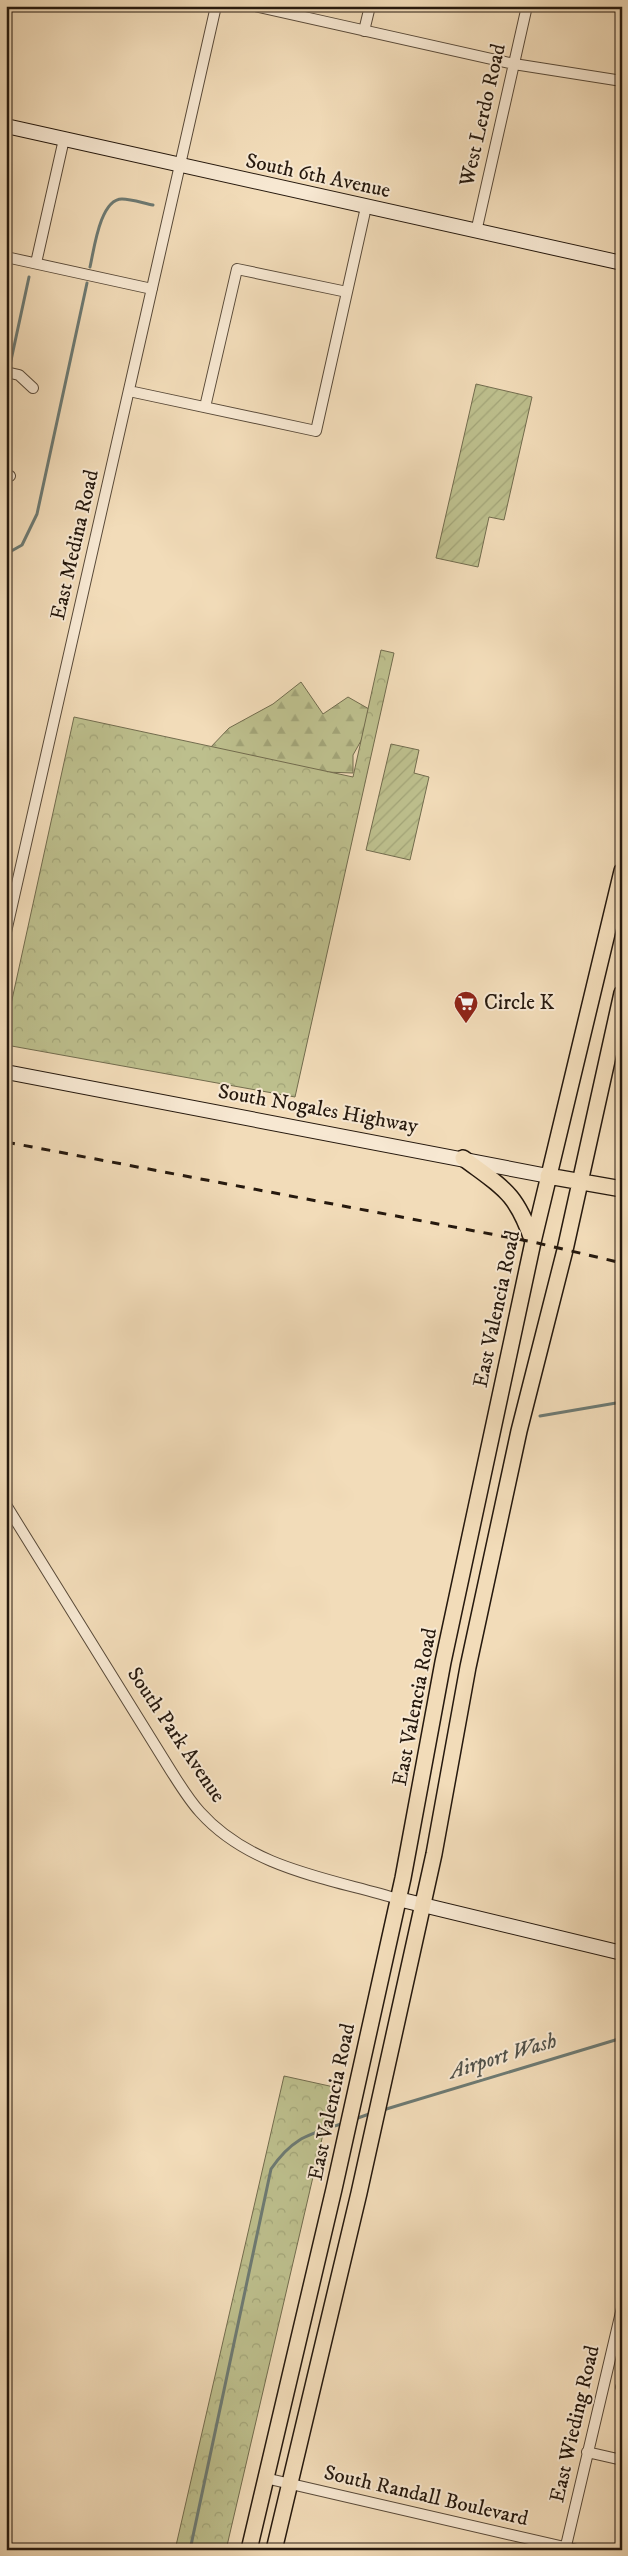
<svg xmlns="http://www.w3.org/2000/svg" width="628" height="2556" font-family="'IM FELL DW Pica',serif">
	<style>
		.forest { fill: url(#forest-firs); stroke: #726c4e }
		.park { fill: url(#park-crowns); stroke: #726c4e }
		.garden { fill: url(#garden-furrows); stroke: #726c4e }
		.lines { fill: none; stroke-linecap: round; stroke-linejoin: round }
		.stream { stroke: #6d7a73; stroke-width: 3 }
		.street-casing { stroke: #594a39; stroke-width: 12 }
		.secondary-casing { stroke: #26190e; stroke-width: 16 }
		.primary-casing { stroke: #26190e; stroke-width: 18 }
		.street { stroke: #f7e8d2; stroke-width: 10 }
		.secondary { stroke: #f7e8d2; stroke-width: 14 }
		.primary { stroke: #f2dcb9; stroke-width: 15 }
		.rail { stroke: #26190e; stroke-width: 3; stroke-dasharray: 9 9; stroke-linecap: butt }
		.labels { text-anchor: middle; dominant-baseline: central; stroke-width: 4; stroke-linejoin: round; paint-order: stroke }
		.street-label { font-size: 21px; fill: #26190e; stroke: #f7e8d2 }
		.poi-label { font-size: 21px; fill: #26190e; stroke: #f7e8d2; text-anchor: start }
		.water-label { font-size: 22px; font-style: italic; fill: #505149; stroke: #f7e8d2 }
	</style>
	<defs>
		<pattern id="forest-firs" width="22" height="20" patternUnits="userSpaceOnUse" patternTransform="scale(1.25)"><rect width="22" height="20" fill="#bdbf8d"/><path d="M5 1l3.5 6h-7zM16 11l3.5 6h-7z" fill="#a2a478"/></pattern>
		<pattern id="park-crowns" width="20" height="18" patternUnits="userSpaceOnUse" patternTransform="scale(1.25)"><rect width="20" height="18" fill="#bdbf8d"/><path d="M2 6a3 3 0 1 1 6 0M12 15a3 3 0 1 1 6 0" fill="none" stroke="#a2a478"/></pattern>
		<pattern id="garden-furrows" width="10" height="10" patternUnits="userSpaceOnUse" patternTransform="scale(1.25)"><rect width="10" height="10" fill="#bdbf8d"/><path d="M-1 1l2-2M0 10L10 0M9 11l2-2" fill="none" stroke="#a2a478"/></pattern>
	</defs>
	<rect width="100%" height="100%" fill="#f2dcb9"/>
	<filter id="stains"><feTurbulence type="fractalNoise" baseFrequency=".004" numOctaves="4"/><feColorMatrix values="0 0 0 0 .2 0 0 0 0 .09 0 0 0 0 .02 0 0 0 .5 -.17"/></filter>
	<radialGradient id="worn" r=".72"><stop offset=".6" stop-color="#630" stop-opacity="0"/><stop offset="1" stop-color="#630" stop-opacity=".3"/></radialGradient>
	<!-- forest -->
	<path class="forest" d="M301 682 323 714 348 697 369 709 362 739 353 755V773L324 772 208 750 229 728 273 704Z"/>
	<!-- park -->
	<path class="park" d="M381 650 394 653 295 1097 6 1045V1027L74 717 353 777Z
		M284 2076 334 2087 226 2550H175Z"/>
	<!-- garden -->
	<path class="garden" d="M476 384 532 397 504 520 489 517 478 567 436 558Z
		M391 744 419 750 414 773 429 777 410 860 366 850Z"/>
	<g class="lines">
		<!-- stream -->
		<path class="stream" d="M90 267C94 250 100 199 122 199 131 199 143 203 153 205
			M10 365 29 277
			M6 554 22 545 37 514 87 283
			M540 1416 622 1402
			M383 2110 622 2038
			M355 2119 372 2113
			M190 2550 271 2169C293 2137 308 2135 344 2123"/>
		<defs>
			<path id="street" d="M255 6 514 64 622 81
				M364 31 370 6
				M476 232 527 6
				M6 257 152 289
				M36 263 64 139
				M6 372 19 375 33 388
				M129 391 316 431 366 207
				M205 407 237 269 347 292
				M6 477 10 476
				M6 932 216 6
				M6 1505 171 1771C180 1785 189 1800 200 1812 251 1869 329 1878 398 1899
				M621 2387H622
				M587 2452 622 2460
				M265 2478 577 2550
				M565 2550 622 2308"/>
			<path id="secondary" d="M6 126 622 263
				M6 1072 548 1176
				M398 1899 622 1953"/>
			<path id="primary" d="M463 1158C503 1188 516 1192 533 1242
				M548 1176 622 1189
				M249 2550 334 2189 403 1878 443 1662 533 1242 622 871
				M274 2550 359 2193 434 1854 468 1667 519 1431 565 1250 622 993"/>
		</defs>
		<!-- street casing -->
		<use href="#street" class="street-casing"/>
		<!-- secondary casing -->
		<use href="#secondary" class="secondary-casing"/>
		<!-- primary casing -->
		<use href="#primary" class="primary-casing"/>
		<!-- street -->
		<use href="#street" class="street"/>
		<!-- secondary -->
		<use href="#secondary" class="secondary"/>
		<!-- primary -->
		<use href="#primary" class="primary"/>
		<!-- rail -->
		<path class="rail" d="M6 1142 533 1242 622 1263"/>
	</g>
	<!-- icons -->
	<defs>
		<symbol id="supermarket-pin" viewBox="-11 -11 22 30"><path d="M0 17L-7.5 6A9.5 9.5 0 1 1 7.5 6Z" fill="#8f2418" stroke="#f7e8d2"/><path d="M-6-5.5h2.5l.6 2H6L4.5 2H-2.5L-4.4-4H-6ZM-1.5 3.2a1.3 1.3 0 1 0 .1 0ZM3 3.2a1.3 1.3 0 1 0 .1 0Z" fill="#fff"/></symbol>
	</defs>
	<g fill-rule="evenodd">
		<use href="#supermarket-pin" x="452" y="989" width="28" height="38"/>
	</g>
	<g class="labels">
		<!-- street labels -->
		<g class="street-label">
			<text transform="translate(483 115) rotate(-77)">West Lerdo Road</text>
			<text transform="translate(318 176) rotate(12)">South 6th Avenue</text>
			<text transform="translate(75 545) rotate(-77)">East Medina Road</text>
			<text transform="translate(318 1109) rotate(10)">South Nogales Highway</text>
			<text transform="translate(497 1309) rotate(-78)">East Valencia Road</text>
			<text transform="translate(415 1707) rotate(-79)">East Valencia Road</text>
			<text transform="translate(176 1735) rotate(56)">South Park Avenue</text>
			<text transform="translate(332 2102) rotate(-78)">East Valencia Road</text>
			<text transform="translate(575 2424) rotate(-77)">East Wieding Road</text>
			<text transform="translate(426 2496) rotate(13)">South Randall Boulevard</text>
		</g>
		<!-- poi labels -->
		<g class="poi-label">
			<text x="484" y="1003">Circle K</text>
		</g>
		<!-- water labels -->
		<g class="water-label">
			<text transform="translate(503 2056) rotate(-17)">Airport Wash</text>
		</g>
	</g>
	<!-- margin -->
	<rect width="628" height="2556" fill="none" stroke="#f2dcb9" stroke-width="25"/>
	<rect x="8" y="8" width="613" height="2541" fill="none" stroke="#26190e" stroke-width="2.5"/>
	<rect x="12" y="12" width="603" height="2531" fill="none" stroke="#26190e"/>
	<rect width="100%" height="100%" filter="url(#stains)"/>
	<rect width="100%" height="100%" fill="url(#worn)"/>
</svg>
